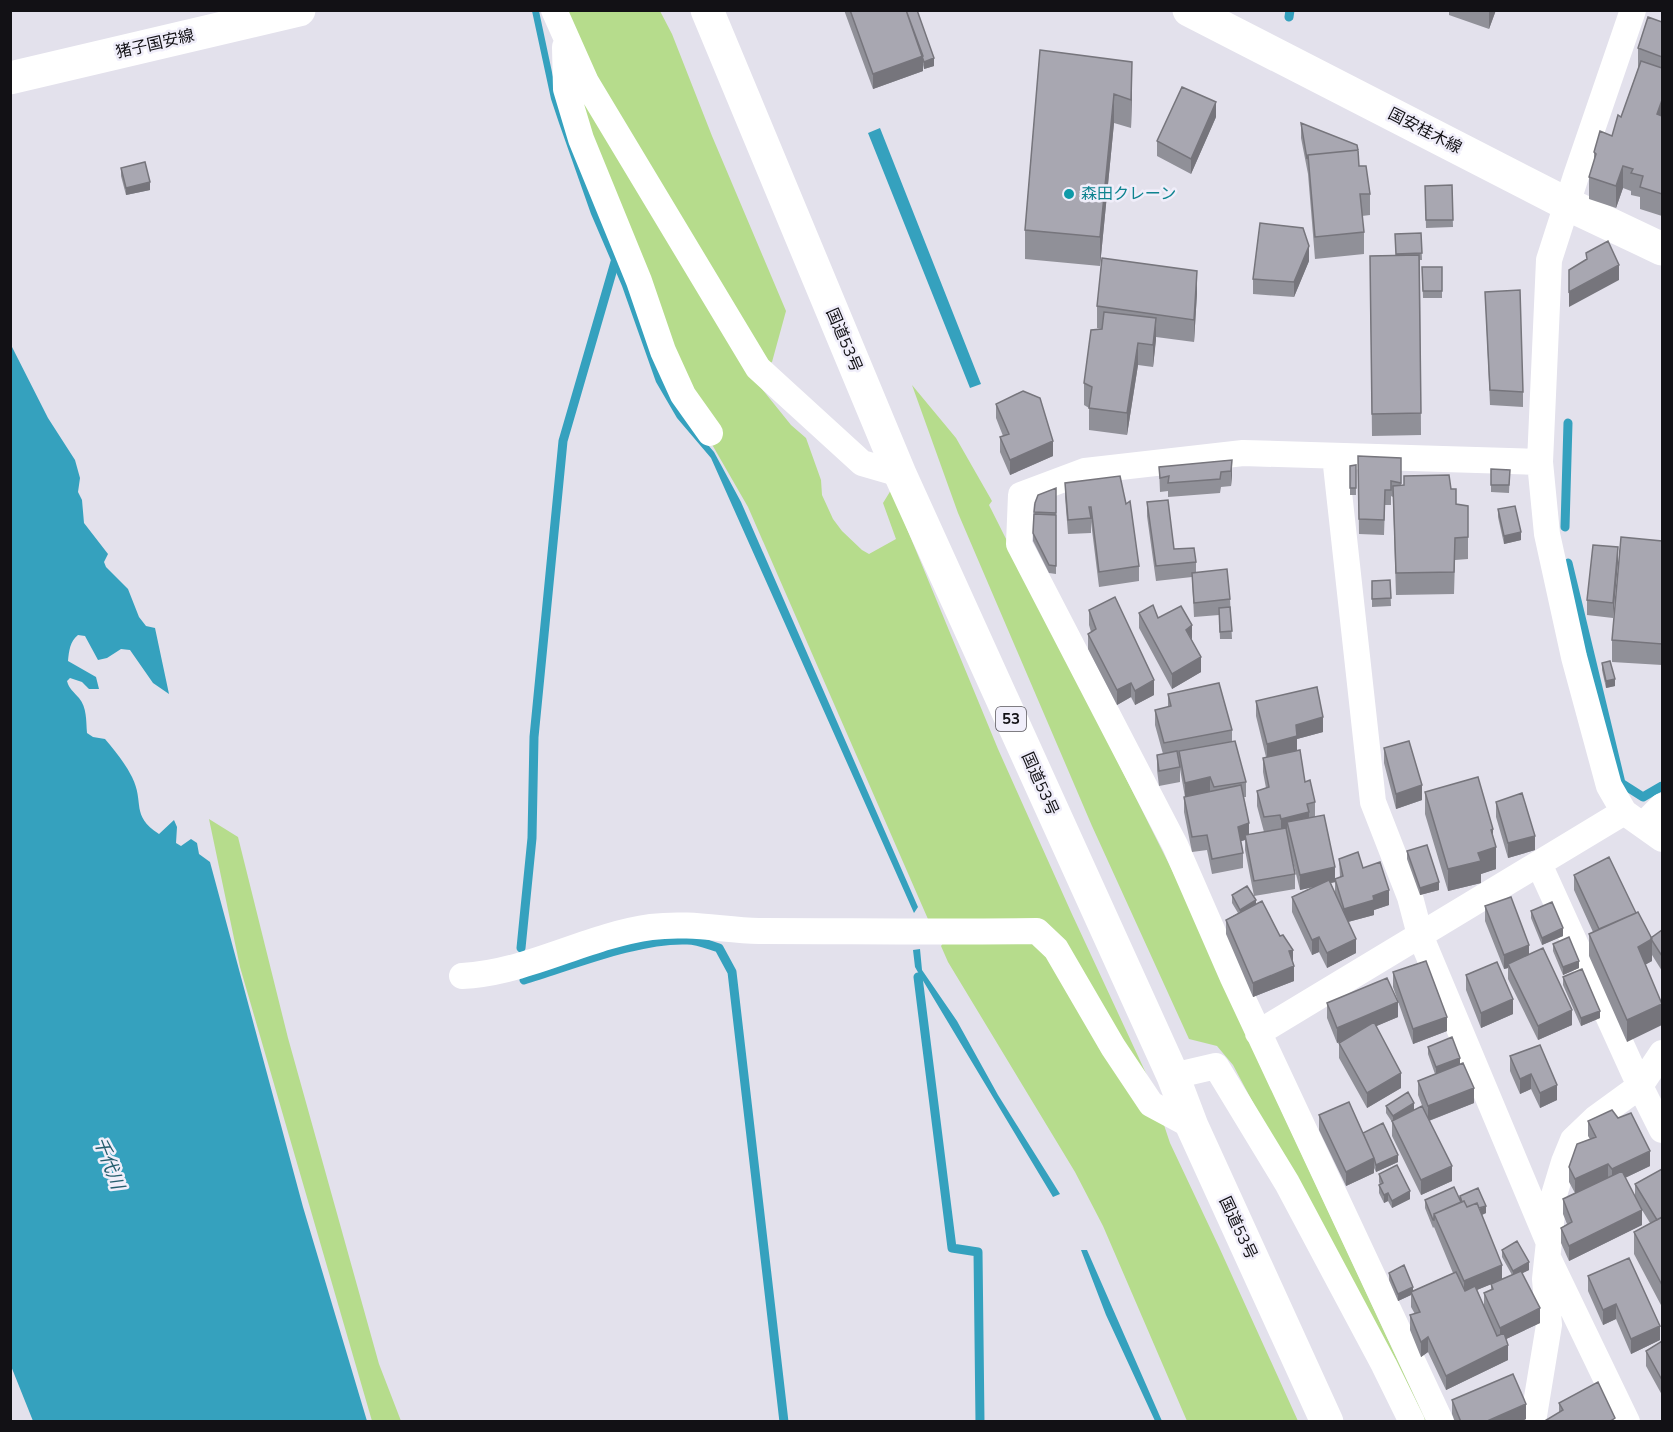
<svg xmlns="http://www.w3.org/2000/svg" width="1673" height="1432" font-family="'Nunito Sans','Noto Sans JP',sans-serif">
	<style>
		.green { fill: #b6dc8c }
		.water { fill: #35a1be }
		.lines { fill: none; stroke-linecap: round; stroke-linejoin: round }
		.stream { stroke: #35a1be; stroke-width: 9 }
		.street { stroke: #fff; stroke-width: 26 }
		.secondary { stroke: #fff; stroke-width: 33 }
		.highway { stroke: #fff; stroke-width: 33 }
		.wall { fill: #909098; fill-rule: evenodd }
		.shaded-wall { fill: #76757c }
		.building { fill: #a8a7b1; stroke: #76757c; stroke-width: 1.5 }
		.culture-dot { fill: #0f9aa8; stroke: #f0eefa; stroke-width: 2 }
		.labels { text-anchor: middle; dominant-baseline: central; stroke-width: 5; stroke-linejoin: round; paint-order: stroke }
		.shield { fill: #f0eefa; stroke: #55535a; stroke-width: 1.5 }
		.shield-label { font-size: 15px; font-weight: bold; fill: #121115 }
		.street-label { font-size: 16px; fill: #121115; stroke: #f0eefa }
		.culture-label { font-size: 16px; fill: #0d838f; stroke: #f0eefa; text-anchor: start }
		.water-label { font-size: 18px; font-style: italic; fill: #255e6e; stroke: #f0eefa }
	</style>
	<rect width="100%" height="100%" fill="#e3e1ec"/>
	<!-- green -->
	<path class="green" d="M561 11H660L672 34 712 136 786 311 772 362 768 364 664 197Z
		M577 88 754 379 791 425 806 438 821 480 822 495 833 519 842 531 862 550 869 554 896 539 883 503 891 490 998 749 1071 912 1151 1084 1057 939 931 926 748 507 710 441 690 395 592 146Z
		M912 385 956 438 992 501 989 505 1181 888 1233 1007 1426 1421H1422L1233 1065 1217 1046 1189 1039 1092 826 958 513Z
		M209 819 238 837 288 1038 379 1364 401 1421H372L240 967Z
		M946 939 1030 940 1045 948 1164 1125 1170 1143 1219 1247 1298 1421H1187L1103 1226 1075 1172 948 962 941 946Z"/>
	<!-- water -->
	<path class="water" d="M532 11H539L556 91 681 413 714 452 741 502 918 907 914 913 711 458 677 418 656 382 622 286 591 214 559 123 551 99Z
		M880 128 981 384 970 388 868 133Z
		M11 345 48 418 75 460 80 478 78 492 82 500 84 523 108 554 104 562 106 567 128 589 139 617 146 626 155 628 169 694 153 683 130 650 121 649 107 658 98 660 85 636 78 635C70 641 69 651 68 661L96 677 99 689H89L82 682 70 678 67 681C69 689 74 692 79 698 87 708 86 720 87 733L93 737 105 739C115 751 125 763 132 777 145 803 130 815 159 834L174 820 177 827 176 843 181 846 191 839 197 843 199 854 210 862 303 1207 367 1421H33L11 1366Z
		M920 949 922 970 957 1021 998 1095 1060 1194 1053 1197 919 974 915 967 913 950Z
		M1081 1250H1087L1162 1421H1155L1106 1315Z"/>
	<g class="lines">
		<!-- stream -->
		<path class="stream" d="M1289 17 1290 10
			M1565 527 1568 423
			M1568 563 1621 783 1643 797 1662 786
			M521 948 532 838 534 737 563 441 615 262
			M918 977 952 1248 978 1252 980 1422
			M524 980C571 966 639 938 687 940 698 940 709 945 719 948L732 972 784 1422"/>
		<!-- street -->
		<path class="street" d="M554 10 586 82 758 368 862 463 900 474
			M1633 10 1576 176 1549 260 1540 462 1547 534 1574 657 1609 786 1624 812 1662 839
			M565 47 566 89 581 139 639 281 663 351 683 395 710 433
			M1335 456 1373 802 1410 897 1420 935 1549 1243
			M1643 825 1662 806
			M462 976C527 973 586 936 651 927 690 922 722 930 759 931 852 931 944 932 1037 931L1056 949 1113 1047 1151 1104 1192 1126
			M1258 1033 1624 812
			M1662 1053 1640 1086 1662 1130
			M1173 1076 1216 1066 1287 1183 1384 1365 1412 1422
			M1549 1260 1627 1422
			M1441 1422 1233 978 1175 845 1019 544 1021 495 1085 471 1243 453 1540 462
			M1533 1422 1549 1325 1545 1279 1554 1195 1564 1162 1573 1140 1596 1118 1640 1086 1539 864"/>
		<!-- secondary -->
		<path class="secondary" d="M1189 10 1567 204 1662 249
			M10 78 299 10"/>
		<!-- highway -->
		<path class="highway" d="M707 10 900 474 1173 1076 1192 1126 1327 1422"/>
	</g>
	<!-- wall -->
	<path class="wall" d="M844 10H917L934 66 924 69 923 65V71L873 89Z
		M1449 10H1496L1489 29 1449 15Z
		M1662 22V216L1640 209V197L1631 195V191L1623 188 1616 208 1589 199V177L1594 161V152L1612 136 1621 117 1638 69V48Z
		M1040 50 1132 91 1131 128 1114 123 1100 266 1025 259V230Z
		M1216 117 1191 174 1157 156V141Z
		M1301 123 1359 166 1370 194V215L1362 216 1364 232V254L1315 259 1308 174 1301 138Z
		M121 168 150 190 126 195 121 176Z
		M1452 185 1453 227 1426 228 1425 186Z
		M1421 233 1422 260H1420L1421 435 1372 436 1370 256 1396 255 1395 234Z
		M1309 261 1294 297 1253 294V279Z
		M1422 267H1442V298H1423Z
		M1485 292 1523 392V407L1490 405Z
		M1197 293 1194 342 1156 337 1153 367 1138 365 1127 435 1089 430V408L1084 405V383L1101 329 1097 328V306Z
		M996 404 1053 456 1010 475 1000 452V437L1003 436 996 418Z
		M1358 456 1401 458V485L1451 489 1456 504 1468 506V559L1455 560 1454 594 1396 595 1393 497 1391 496V505H1385L1384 535 1359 534Z
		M1232 460V475L1231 486 1221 487 1220 493 1168 497V491L1160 492 1159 467Z
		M1356 465V495H1350V466Z
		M1491 469 1510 470 1509 493 1491 492Z
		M1065 483 1126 504 1139 566V581L1099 587 1091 522V533L1068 534 1065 497Z
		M1056 488V574L1049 573 1033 541V533L1035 503Z
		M1147 502 1174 549 1196 562V572L1230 599 1232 639H1220L1219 615 1194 617 1192 577 1156 581 1147 516Z
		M1498 509 1521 540 1504 544 1498 517Z
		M1662 541V665L1612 662V640Z
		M1618 562 1613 618 1587 615V600Z
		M1390 580 1391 606 1372 607V581Z
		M1089 610 1154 695 1135 705 1131 697 1117 705 1088 649V634L1091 632 1089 625Z
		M1139 613 1158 618 1192 640 1201 672 1172 689 1139 628Z
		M1602 663 1615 686 1606 688 1602 670Z
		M1168 694 1232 730V741L1246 782V797H1243L1249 835 1264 832 1257 806V791L1266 788 1263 772V758L1266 757 1256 716V701L1323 732 1297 739V750L1305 782 1315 802V817L1335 882 1331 883 1335 893V879L1340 877 1339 859 1363 868 1389 905 1374 910V915L1348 922 1356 953 1327 968 1319 952 1312 955 1292 912V897L1313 887 1300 890 1291 854 1295 874V889L1254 896 1245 850V840L1241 841 1243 853V868L1212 874 1207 850 1192 852 1184 812V797H1185L1180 769V782L1159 786 1157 770V755L1163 754 1155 725V710L1168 707Z
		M1384 748 1422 800 1396 809 1384 763Z
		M1425 792 1493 839 1496 869 1481 874V883L1448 891 1425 814Z
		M1496 802 1535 850 1508 858 1496 817Z
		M1407 851 1439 890 1420 895 1407 859Z
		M1574 875 1636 913 1651 938 1662 930V971L1652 955V961L1646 964 1627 1042 1589 956V934L1593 932 1574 890Z
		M1232 895 1256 904 1293 963 1294 981 1253 997 1226 934V920L1238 913 1232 903Z
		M1485 906 1529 954 1572 1025 1538 1040 1508 979V968L1504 969 1485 921Z
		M1531 911 1563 936 1542 945 1531 918Z
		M1553 944 1579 968 1563 975 1553 951Z
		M1393 972 1447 1031 1413 1044 1393 987Z
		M1466 975 1513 1014 1481 1028 1466 990Z
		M1563 977 1600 1018 1581 1026 1563 985Z
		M1327 1003 1398 1017 1376 1026 1401 1088 1367 1108 1339 1058V1043L1342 1041 1337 1043 1327 1018Z
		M1540 1045 1557 1100 1540 1108 1531 1089 1520 1094 1510 1071V1056Z
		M1428 1047 1460 1065 1474 1103 1429 1121 1452 1181 1421 1195 1392 1136V1122L1386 1113V1106L1414 1110 1423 1108 1418 1095V1081L1435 1074 1428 1054Z
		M1319 1115 1363 1133 1398 1162 1376 1172 1374 1168V1173L1346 1186 1319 1130Z
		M1588 1121 1650 1166 1625 1178 1635 1198V1184L1662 1169V1307L1634 1254V1232L1650 1223 1639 1205 1642 1225 1569 1261 1561 1243V1228L1567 1224 1563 1214V1199L1575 1193 1569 1182V1167L1590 1139 1588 1136Z
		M1379 1174 1410 1199 1392 1208 1388 1201 1384 1203 1379 1193V1185H1380L1379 1182Z
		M1460 1196 1486 1213 1482 1215 1502 1279 1512 1275 1502 1257V1250L1529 1270 1522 1273 1540 1323 1506 1339 1508 1360 1446 1390 1428 1352 1421 1357 1410 1330V1315L1415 1314 1411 1307V1295L1398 1301 1389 1280V1273L1413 1291 1453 1273 1434 1227 1433 1228 1425 1208V1200L1460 1199ZM1491 1284V1290L1484 1293V1306L1477 1290Z
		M1588 1276 1660 1340 1631 1354 1616 1319 1603 1325 1588 1291Z
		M1662 1341V1395L1646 1366V1351Z
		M1452 1400 1526 1419 1520 1422H1455L1452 1414Z
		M1559 1403 1615 1422 1559 1413Z"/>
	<!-- shaded-wall -->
	<path class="shaded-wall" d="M1489 10H1496L1489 29Z
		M923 56V71L873 89V74Z
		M934 58V66L924 69V62Z
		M1132 62V91L1131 128V100Z
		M1114 94V123L1100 266V237Z
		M1662 100V122L1657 114Z
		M1216 102V117L1191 174V159Z
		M1623 166V188L1616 208V186Z
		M150 182V190L126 195V188Z
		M1309 246V261L1294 297V282Z
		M1619 265V280L1569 307V292Z
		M1197 271V293L1194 342V320Z
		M1156 318V340L1153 367V345Z
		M1138 343V365L1127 435V413Z
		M1053 441V456L1010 475V460Z
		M1232 460V475L1231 486V471Z
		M1521 532V540L1504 544V536Z
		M1618 547V562L1613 618V603Z
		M1192 625V640L1186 630Z
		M1201 657V672L1172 689V674Z
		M1615 679V686L1606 688V681Z
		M1154 680V695L1135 705V691Z
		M1131 683V697L1117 705V690Z
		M1323 717V732L1297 739V751L1267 759V744L1296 725Z
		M1210 777V792L1185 798V783Z
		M1422 785V800L1396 809V794Z
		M1309 812V827L1287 822V832L1281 834V819Z
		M1249 823V838L1245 835V840L1238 842V827Z
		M1493 829V848L1496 847V869L1481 874V883L1448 891V869L1478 853 1491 830Z
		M1535 836V850L1508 858V843Z
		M1335 867V882L1300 890V875Z
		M1439 882V890L1420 895V888Z
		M1389 890V905L1374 910V915L1344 923V909L1373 896Z
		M1256 900V908L1240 917V910Z
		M1563 928V936L1542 945V938Z
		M1319 937V952L1312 955V940Z
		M1356 939V953L1327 968V953Z
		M1652 939V961L1638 969V947Z
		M1529 945V959L1508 964V968L1504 969V955Z
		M1293 950V964L1289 951Z
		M1579 961V968L1563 975V967Z
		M1294 966V981L1253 997V983Z
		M1513 999V1014L1481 1028V1013Z
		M1398 1002V1017L1337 1043V1028Z
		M1662 1004V1025L1627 1042V1020Z
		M1572 1010V1025L1538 1040V1026Z
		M1600 1011V1018L1581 1026V1018Z
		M1447 1017V1031L1413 1044V1029Z
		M1460 1058V1066L1436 1075V1067Z
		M1401 1073V1088L1367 1108V1093Z
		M1531 1074V1089L1520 1094V1079Z
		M1557 1085V1100L1540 1108V1093Z
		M1474 1088V1103L1428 1121V1106Z
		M1414 1103V1110L1393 1124V1116Z
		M1650 1151V1166L1612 1184V1169Z
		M1398 1155V1162L1376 1172V1165Z
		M1374 1158V1173L1346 1186V1172Z
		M1608 1164V1179L1575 1194V1179Z
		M1452 1166V1181L1421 1195V1180Z
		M1410 1191V1199L1392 1208V1201Z
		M1388 1193V1201L1384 1203V1195Z
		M1486 1206V1213L1467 1221V1213Z
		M1642 1210V1225L1569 1261V1246Z
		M1529 1262V1270L1513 1278V1271Z
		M1502 1265V1280L1464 1295V1281Z
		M1413 1287V1294L1411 1292V1295L1398 1301V1294Z
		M1616 1304V1319L1603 1325V1310Z
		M1540 1308V1323L1500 1342V1328Z
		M1660 1326V1340L1631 1354V1339Z
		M1428 1337V1352L1421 1357V1342Z
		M1508 1345V1360L1446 1390V1376Z
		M1526 1404V1419L1520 1422H1485Z"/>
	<!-- building -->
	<path class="building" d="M850 10H906L923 56 873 74Z
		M906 10H917L934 58 924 62Z
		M1648 17 1662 22V57L1638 48Z
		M1040 50 1132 62 1131 100 1114 94 1100 237 1025 230Z
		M1641 61 1662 68V100L1657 114 1662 116V194L1640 187 1643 176 1631 173 1633 169 1623 166 1616 186 1589 177 1596 154 1594 152 1600 131 1612 136 1618 115 1621 117Z
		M1182 87 1216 102 1191 159 1157 141Z
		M1301 123 1357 145 1358 150 1308 155 1307 159Z
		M1358 150 1359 166H1366L1370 194H1360L1364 232 1315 237 1308 155Z
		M145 162 150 182 126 188 121 168Z
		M1452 185 1453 220H1426L1425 186Z
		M1260 223 1303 228 1309 246 1294 282 1253 279Z
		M1421 233 1422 253 1396 254 1395 234Z
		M1608 241 1619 265 1569 292V270L1587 259 1586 253Z
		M1419 255 1421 413 1372 414 1370 256Z
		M1102 258 1197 271 1194 320 1097 306Z
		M1422 267H1442V291H1423Z
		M1520 290 1523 392 1490 390 1485 292Z
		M1104 312 1156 318 1153 345 1138 343 1127 413 1089 408 1092 387 1084 383 1091 330 1102 329Z
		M1023 391 1040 398 1053 441 1010 460 1000 437 1009 434 996 404Z
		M1358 456 1401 458V483L1391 481V490H1385L1384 520 1359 519Z
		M1232 460 1231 471 1221 472 1220 479 1168 483 1169 476 1160 478 1159 467Z
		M1356 465V488H1350V466Z
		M1491 469 1510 470 1509 485H1491Z
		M1449 475 1451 489H1456V504L1468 506V537L1455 538 1454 572 1396 573 1393 486 1404 485V476Z
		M1120 476 1126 504 1130 501 1139 566 1099 572 1091 507H1089L1091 518 1068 520 1065 483Z
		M1056 488V513L1034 512 1035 503 1038 495Z
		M1168 500 1174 549 1194 548 1196 562 1156 566 1147 502Z
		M1515 506 1521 532 1504 536 1498 509Z
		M1034 514 1056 515V566L1049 565 1033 533Z
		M1621 537 1662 541V644L1612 640Z
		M1593 545 1618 547 1613 603 1587 600Z
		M1227 569 1230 599 1194 603 1192 573Z
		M1390 580 1391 598 1372 599V581Z
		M1115 597 1154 680 1135 691 1131 683 1117 690 1088 634 1096 629 1089 610Z
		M1153 605 1158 618 1181 606 1192 625 1186 630 1201 657 1172 674 1139 613Z
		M1230 607 1232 631 1220 632 1219 608Z
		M1610 661 1615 679 1606 681 1602 663Z
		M1219 683 1232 730 1164 743 1155 710 1171 706 1168 694Z
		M1317 687 1323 717 1296 725 1297 736 1267 744 1256 701Z
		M1235 741 1246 782 1214 787 1210 777 1185 783 1179 751Z
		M1409 741 1422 785 1396 794 1384 748Z
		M1300 750 1305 782 1310 780 1315 802 1307 804 1309 812 1281 819 1280 815 1264 817 1257 791 1269 787 1263 758Z
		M1177 751 1180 767 1159 771 1157 755Z
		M1478 777 1493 829 1491 830 1496 847 1478 853 1481 861 1448 869 1425 792Z
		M1241 785 1249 823 1238 827 1243 853 1212 859 1207 835 1192 837 1184 797Z
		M1522 793 1535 836 1508 843 1496 802Z
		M1324 815 1335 867 1300 875 1287 822Z
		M1286 828 1295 874 1254 881 1245 835Z
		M1427 845 1439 882 1420 888 1407 851Z
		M1358 852 1363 868 1380 862 1389 890 1373 896 1374 900 1344 909 1335 879 1343 876 1339 859Z
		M1609 857 1636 913 1599 929 1574 875Z
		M1329 880 1356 939 1327 953 1319 937 1312 940 1292 897Z
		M1247 886 1256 900 1240 910 1232 895Z
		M1511 897 1529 945 1504 955 1485 906Z
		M1262 901 1280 936 1283 935 1293 950 1289 951 1294 966 1253 983 1226 920Z
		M1552 902 1563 928 1542 938 1531 911Z
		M1638 912 1652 939 1638 947 1662 1004 1627 1020 1589 934Z
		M1662 930V956L1651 939V938Z
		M1569 937 1579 961 1563 967 1553 944Z
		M1543 948 1572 1010 1538 1026 1508 964Z
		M1426 961 1447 1017 1413 1029 1393 972Z
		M1497 962 1513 999 1481 1013 1466 975Z
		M1582 969 1600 1011 1581 1018 1563 977Z
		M1387 978 1398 1002 1337 1028 1327 1003Z
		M1374 1022 1401 1073 1367 1093 1339 1043Z
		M1452 1037 1460 1058 1436 1067 1428 1047Z
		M1540 1045 1557 1085 1540 1093 1531 1074 1520 1079 1510 1056Z
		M1463 1063 1474 1088 1428 1106 1418 1081Z
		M1408 1092 1414 1103 1393 1116 1386 1106Z
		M1349 1102 1374 1158 1346 1172 1319 1115Z
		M1422 1106 1452 1166 1421 1180 1392 1121Z
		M1612 1110 1618 1118 1631 1113 1650 1151 1612 1169 1608 1164 1575 1179 1569 1167 1577 1144 1596 1137 1588 1121Z
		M1383 1123 1398 1155 1376 1165 1374 1158 1363 1133Z
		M1397 1165 1410 1191 1392 1201 1388 1193 1384 1195 1379 1185 1383 1183 1379 1174Z
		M1662 1169V1217L1657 1220 1635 1184Z
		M1622 1171 1642 1210 1569 1246 1561 1228 1572 1222 1563 1199Z
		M1454 1187 1461 1202 1434 1214V1220H1433L1425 1200Z
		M1478 1188 1486 1206 1479 1208 1477 1203 1467 1207 1464 1201 1462 1202 1460 1196Z
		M1464 1201 1467 1207 1477 1203 1502 1265 1464 1281 1434 1214Z
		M1662 1217V1285L1634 1232Z
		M1517 1241 1529 1262 1513 1271 1502 1250Z
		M1629 1258 1660 1326 1631 1339 1616 1304 1603 1310 1588 1276Z
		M1404 1265 1413 1287 1398 1294 1389 1273Z
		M1521 1271 1540 1308 1500 1328 1484 1293 1493 1289 1491 1284Z
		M1456 1272 1465 1291 1475 1286 1497 1336 1504 1333 1508 1345 1446 1376 1428 1337 1421 1342 1410 1315 1420 1312 1411 1292Z
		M1662 1341V1380L1646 1351Z
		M1513 1374 1526 1404 1485 1422H1461L1452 1400Z
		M1598 1382 1615 1418 1609 1422H1543L1563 1410 1559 1403Z"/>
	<!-- markers -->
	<circle class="culture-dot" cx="1069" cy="194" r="6"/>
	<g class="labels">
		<!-- shield labels -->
		<rect class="shield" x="996" y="707" width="30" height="24" rx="4.5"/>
		<g class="shield-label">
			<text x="1011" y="719">53</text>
		</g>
		<!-- street labels -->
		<g class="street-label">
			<text transform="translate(155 44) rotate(-13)">猪子国安線</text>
			<text transform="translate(1425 131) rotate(27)">国安桂木線</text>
			<text transform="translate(844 340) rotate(67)">国道53号</text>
			<text transform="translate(1040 784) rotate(66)">国道53号</text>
			<text transform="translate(1238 1228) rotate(65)">国道53号</text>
		</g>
		<!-- culture labels -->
		<g class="culture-label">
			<text x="1081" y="194">森田クレーン</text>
		</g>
		<!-- water labels -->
		<g class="water-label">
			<text transform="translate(109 1163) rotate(69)">千代川</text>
		</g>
	</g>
	<!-- border -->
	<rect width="1673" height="1432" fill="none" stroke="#121115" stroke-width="24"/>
</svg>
